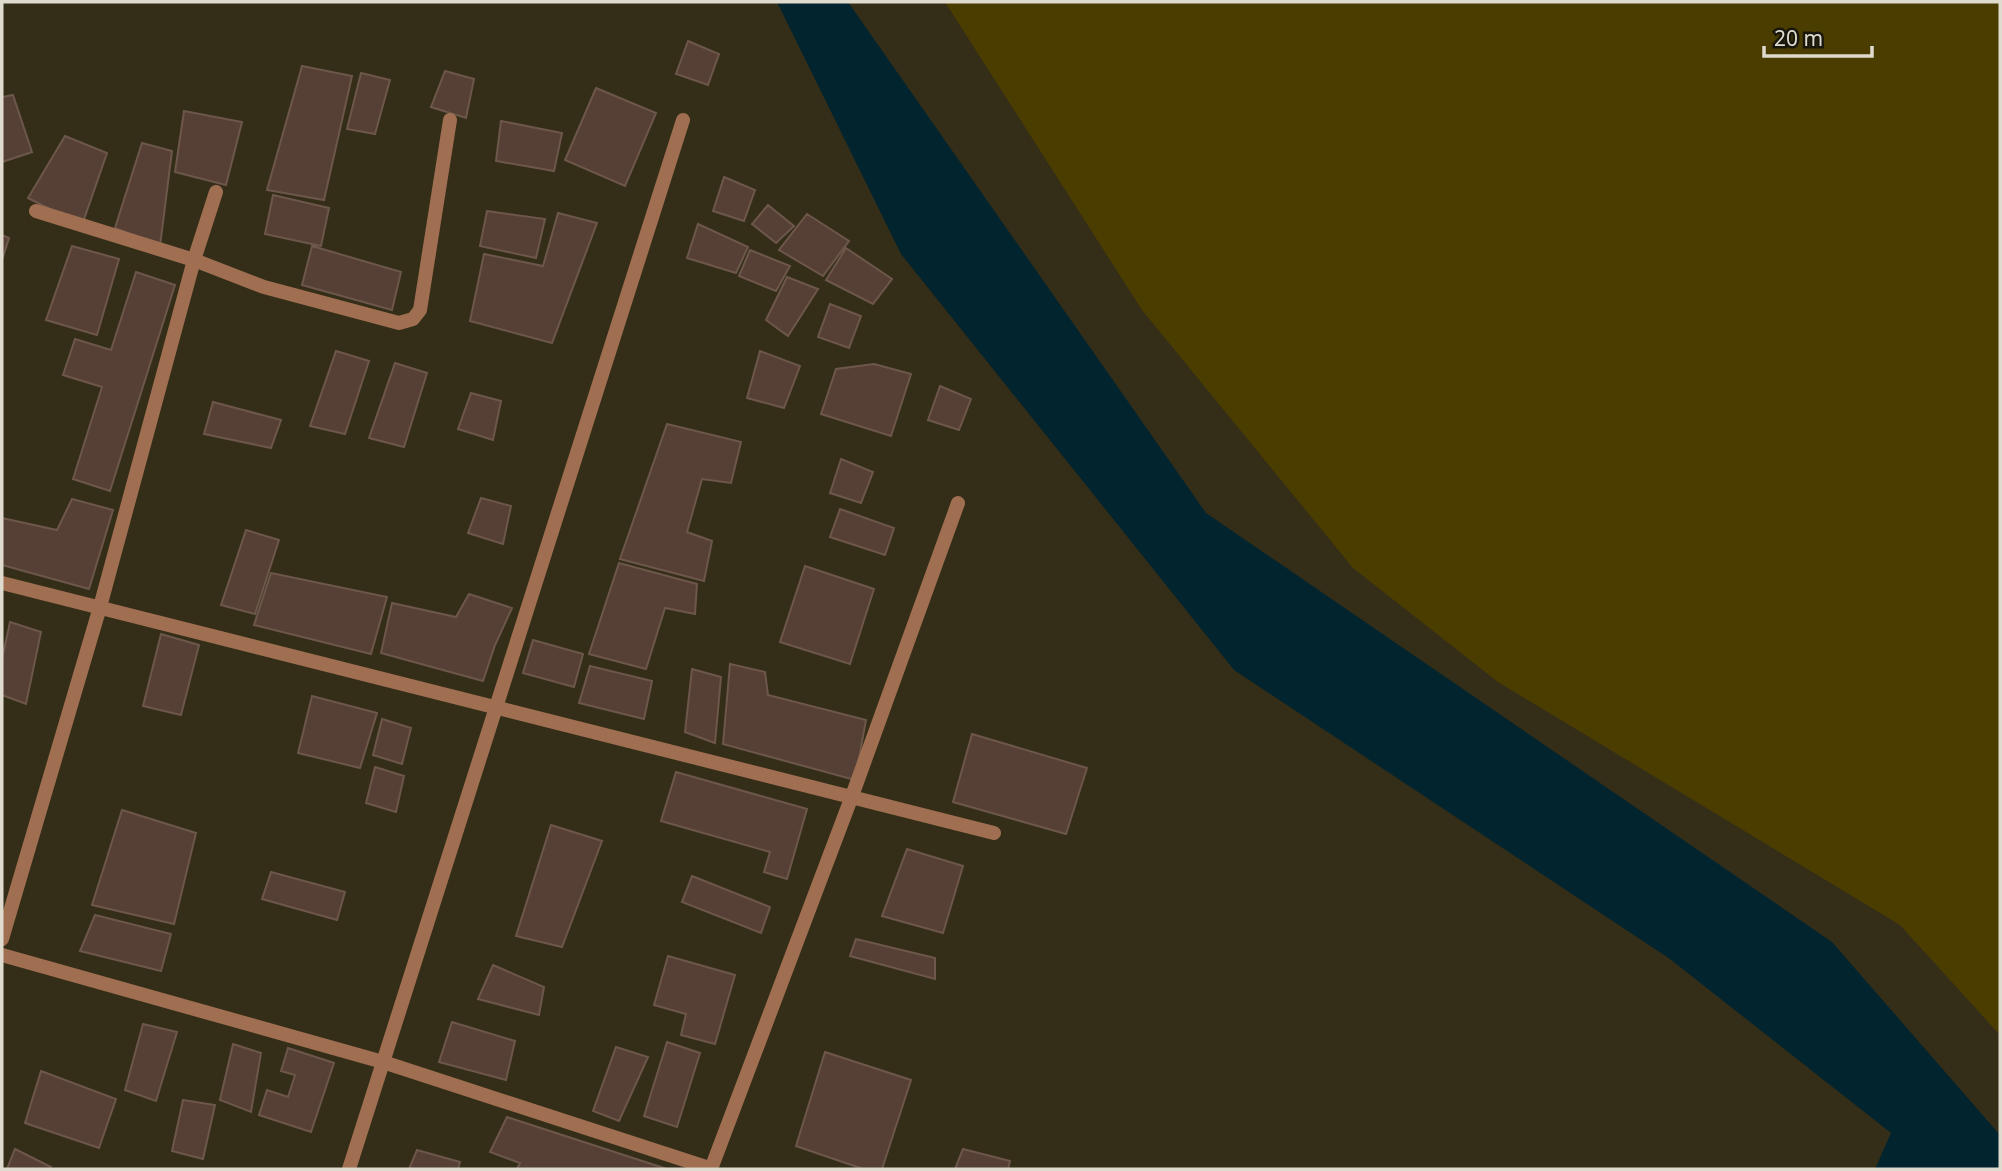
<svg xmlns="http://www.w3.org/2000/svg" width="2002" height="1171" font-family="'Noto Sans',sans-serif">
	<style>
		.green { fill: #4b3d00 }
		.water { fill: #01242e }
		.building { fill: #564035; stroke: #6d564a; stroke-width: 2 }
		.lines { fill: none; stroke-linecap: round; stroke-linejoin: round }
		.minor { stroke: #a06f51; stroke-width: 14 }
	</style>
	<rect width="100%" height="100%" fill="#342e19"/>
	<!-- green -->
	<path class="green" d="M945 2H2000V1035L1900 925 1498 682 1353 568 1142 310Z"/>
	<!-- water -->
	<path class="water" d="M777 2H848L1206 513 1832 942 2000 1135V1169H1875L1891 1133 1670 959 1234 670 901 254Z"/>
	<!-- building -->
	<path class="building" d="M688 41 719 54 708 85 676 74Z
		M302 66 352 76 324 200 267 190Z
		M445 71 474 79 466 118 431 107Z
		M361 73 390 80 375 134 347 129Z
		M596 88 656 113 625 186 565 160Z
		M13 95 32 152 2 162V97Z
		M184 111 242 122 226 185 175 172Z
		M501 121 562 133 554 171 496 161Z
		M65 136 107 153 82 225 28 198Z
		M142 143 172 151 160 246 115 228Z
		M724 177 755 190 744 221 713 211Z
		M273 195 329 208 321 246 265 234Z
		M768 205 794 226 776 243 752 224Z
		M487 211 545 219 536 258 480 246Z
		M558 213 597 223 552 343 470 321 484 254 543 266Z
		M807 214 849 241 823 276 779 250Z
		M698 224 748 247 736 273 687 258Z
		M2 235 9 238 2 260Z
		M72 246 119 259 97 335 46 320Z
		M312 246 401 272 392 310 302 285Z
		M846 248 892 279 873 304 826 280Z
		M750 250 790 266 776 291 739 276Z
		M136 272 175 285 110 491 73 479 102 387 63 375 75 339 111 350Z
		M787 277 818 289 788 336 766 320Z
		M830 304 861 316 849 348 818 337Z
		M336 351 369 361 345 434 310 426Z
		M760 351 800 366 784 408 747 398Z
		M395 363 427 373 404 447 369 438Z
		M874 364 911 374 891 436 821 414 836 369Z
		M940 386 971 399 959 430 928 420Z
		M471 393 501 401 493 440 458 429Z
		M213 402 281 420 271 448 204 434Z
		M667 424 741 442 731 483 702 479 687 532 712 541 704 581 620 559Z
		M841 459 873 472 861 503 830 493Z
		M481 498 511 506 503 544 468 533Z
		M72 499 113 510 89 589 2 565V518L57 530Z
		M840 509 894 528 885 555 830 537Z
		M246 530 279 540 255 614 221 605Z
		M619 563 697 584 695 614 665 608 646 669 589 654Z
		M805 566 874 589 850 664 780 642Z
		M271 573 387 597 371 654 254 625Z
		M469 594 512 608 495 645 483 681 381 653 392 603 456 617Z
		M10 622 41 632 26 704 2 695V659Z
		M161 634 199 645 181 715 143 706Z
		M533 640 583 654 574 687 523 673Z
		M730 664 765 672 768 695 866 720 855 780 723 744Z
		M590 666 652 681 644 719 579 703Z
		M692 669 721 677 715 743 685 732Z
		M312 696 377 713 360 768 298 753Z
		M382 719 411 728 402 764 373 755Z
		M972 734 1087 768 1066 834 953 802Z
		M375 767 404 776 396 812 366 803Z
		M676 772 807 809 787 879 764 872 770 852 661 821Z
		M122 810 196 833 174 924 92 905Z
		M551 825 602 841 562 947 516 936Z
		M907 849 963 866 943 933 882 916Z
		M271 872 345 892 337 920 262 899Z
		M692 876 770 907 761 933 682 902Z
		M95 915 171 934 161 971 80 951Z
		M856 939 935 958V979L850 956Z
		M668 956 735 975 715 1044 681 1035 686 1014 654 1005Z
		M493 965 544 987 539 1015 478 999Z
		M452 1022 515 1041 506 1080 439 1062Z
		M143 1024 177 1032 156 1101 125 1090Z
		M667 1042 700 1053 677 1127 644 1116Z
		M233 1044 261 1053 251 1112 220 1100Z
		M616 1047 648 1057 619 1121 593 1111Z
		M288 1048 334 1063 311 1132 259 1115 267 1090 288 1097 295 1075 281 1071Z
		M825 1052 911 1080 882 1169H863L796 1146Z
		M41 1071 116 1099 99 1148 25 1123Z
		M183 1100 215 1105 203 1159 172 1151Z
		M507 1117 667 1169H517L520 1163 490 1152Z
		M15 1149 51 1167 50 1169H7Z
		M963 1149 1010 1161 1008 1169H955Z
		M417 1150 460 1162 458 1169H409Z"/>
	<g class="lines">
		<!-- minor -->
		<path class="minor" d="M36 211 194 260 264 287 399 323 413 319 420 310 450 120
			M2 583 994 833
			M2 939 100 607 194 260 216 192
			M2 955 383 1062 712 1169
			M349 1169 683 120
			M711 1169 852 796 958 503"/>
	</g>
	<!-- border -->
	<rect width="2002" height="1171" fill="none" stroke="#dfdbce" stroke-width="7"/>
	<!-- scale -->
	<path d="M1764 46v10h108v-10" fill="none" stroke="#dfdbce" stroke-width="3.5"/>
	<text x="1774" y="46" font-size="21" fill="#dfdbce" stroke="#19170d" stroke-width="5" paint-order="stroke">20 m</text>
</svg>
